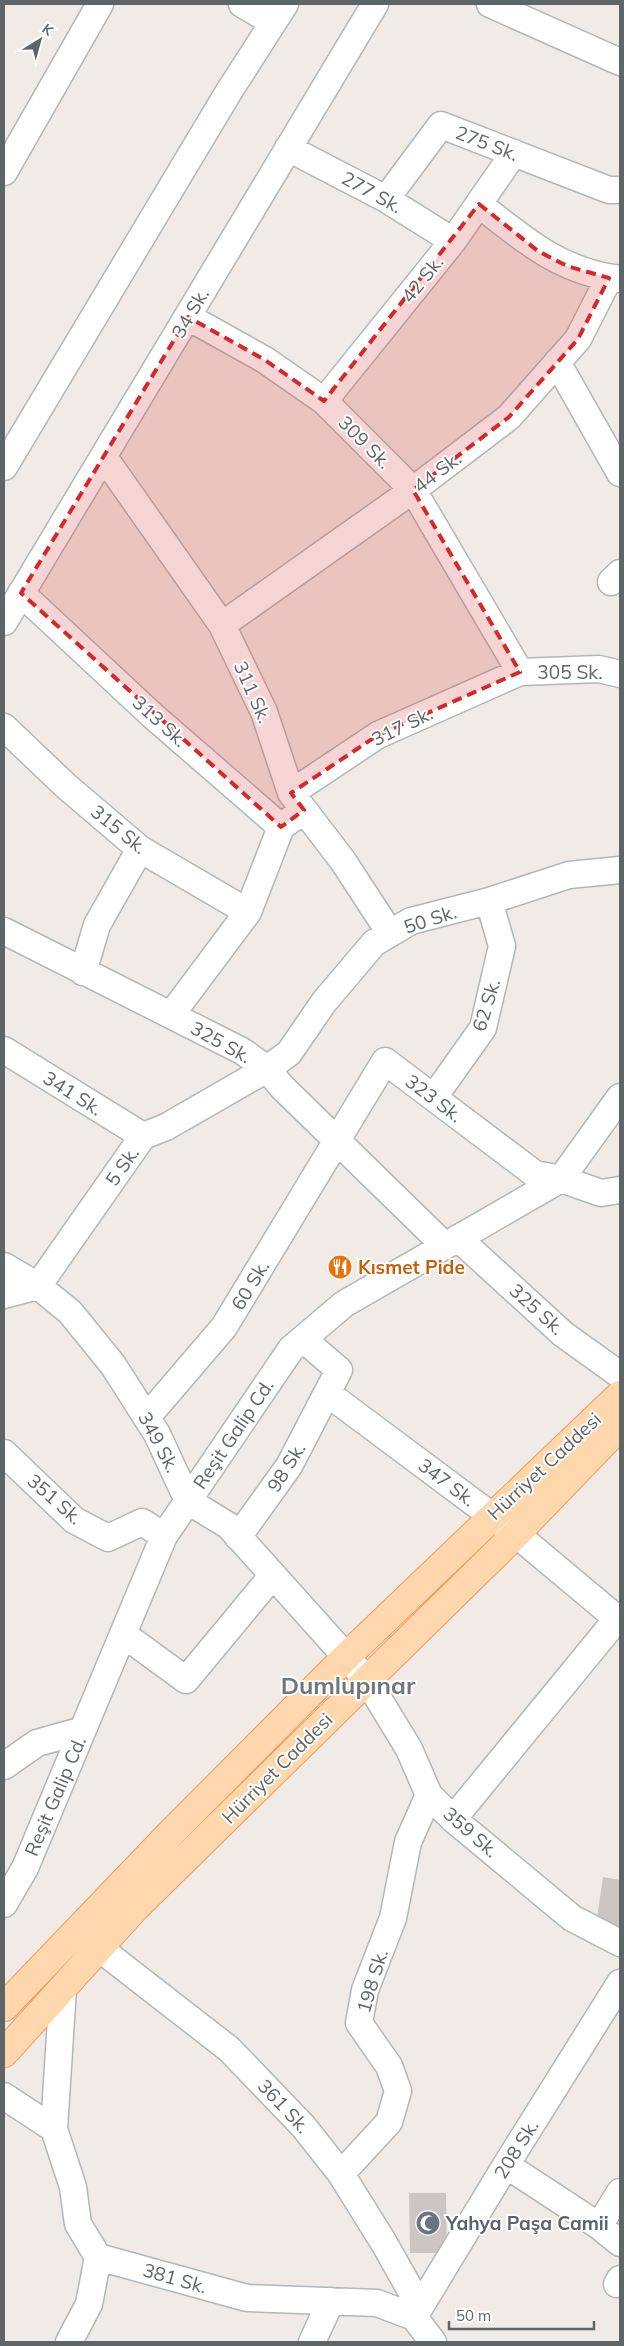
<svg xmlns="http://www.w3.org/2000/svg" width="624" height="2346" font-family="Mulish,sans-serif">
	<style>
		.building { fill: #ccc6c3 }
		.lines { fill: none; stroke-linecap: round; stroke-linejoin: round }
		.minor-casing { stroke: #b1b7b9; stroke-width: 29 }
		.major-casing { stroke: #f5985a; stroke-width: 30 }
		.minor { stroke: #fff; stroke-width: 26 }
		.major { stroke: #ffd7ac; stroke-width: 28 }
		.marked { fill: #d62828; fill-opacity: 0.2; stroke: #d62828; stroke-width: 4; stroke-dasharray: 10 6; stroke-linejoin: round }
		.labels { text-anchor: middle; dominant-baseline: central; stroke-width: 4; stroke-linejoin: round; paint-order: stroke }
		.street-label { font-size: 19px; fill: #5e6567; stroke: #fff }
		.food-label { font-size: 19px; font-weight: bold; fill: #c56008; stroke: #fff; text-anchor: start }
		.worship-label { font-size: 19px; font-weight: bold; fill: #5b616d; stroke: #fff; text-anchor: start }
		.district-label { font-size: 24px; font-weight: bold; fill: #6e7779; stroke: #fff }
	</style>
	<rect width="100%" height="100%" fill="#f0ebe6"/>
	<!-- building -->
	<path class="building" d="M603 1877 620 1880V1928L596 1925Z
		M409 2193H446L447 2253H410Z"/>
	<g class="lines">
		<defs>
			<path id="minor" d="M242 4 273 22
				M490 4 620 62
				M288 148 386 199 453 241
				M4 172 100 4
				M386 199 441 125 609 190H620
				M479 204C524 240 561 272 620 279
				M188 317 265 360 324 401 413 490 520 672
				M557 362 620 473
				M324 401 453 241 514 153
				M104 457 222 625 264 712 291 793 343 861 390 933
				M4 467 228 93 285 4
				M611 582 620 573
				M21 593 153 716 281 827 304 810
				M4 622 375 4
				M222 625 413 490 509 417 578 339 609 278
				M4 727 66 786 140 849 248 912
				M291 793 378 735 520 672 599 669 620 674
				M4 931 242 1051 267 1069 282 1087 445 1246
				M83 972 97 925 140 849
				M171 1015 248 912 281 827
				M4 1050 143 1136
				M434 1097 483 1028 502 946 489 901
				M458 1238 563 1334 620 1375
				M4 1266 38 1286 70 1312 113 1365 157 1434 188 1501 229 1526 367 1680 409 1749 429 1795 453 1819 572 1918 620 1943
				M38 1286 143 1136 166 1127 267 1069 289 1053 324 1002 374 943 411 921 489 901 569 875 620 870
				M4 1295 38 1286
				M303 1339 339 1370 327 1393 516 1534 620 1621
				M147 1417 224 1327 385 1061 535 1174 561 1179 601 1193 620 1190
				M4 1453 74 1520 108 1538 142 1522 164 1536
				M238 1537 289 1466 327 1393
				M123 1634 186 1680 273 1575
				M4 1766 37 1743 83 1730
				M453 1819 617 1619
				M4 1904 25 1868 164 1536 291 1349 344 1304 561 1179 620 1097
				M99 1948 229 2049 303 2126 341 2174 384 2243 420 2307
				M4 2096 54 2129 73 2187 78 2224 98 2257 247 2298 377 2303 414 2317 433 2342
				M54 2129 63 1988
				M506 2165 599 2226 620 2243
				M341 2174 389 2122 398 2091 389 2066 359 2023 365 1990 393 1918 408 1842 429 1795
				M599 2226 620 2192
				M617 2284 620 2279
				M414 2317 506 2165 620 1983
				M69 2342 89 2304 98 2257
				M312 2342 331 2301"/>
			<path id="major" d="M4 2007 169 1835 347 1656 620 1395
				M4 2053 135 1908 516 1534 620 1426"/>
		</defs>
		<!-- minor casing -->
		<use href="#minor" class="minor-casing"/>
		<!-- major casing -->
		<use href="#major" class="major-casing"/>
		<!-- minor -->
		<use href="#minor" class="minor"/>
		<!-- major -->
		<use href="#major" class="major"/>
	</g>
	<!-- marked area -->
	<path class="marked" d="M479 204 538 251 567 266 609 278 578 339 509 417 413 490 520 672 378 735 291 793 304 810 281 827 21 593 188 317 265 360 324 401Z"/>
	<!-- icons -->
	<defs>
		<symbol id="restaurant-disc" viewBox="-11 -11 22 22"><circle r="9.5" fill="#e8710a" stroke="#fff"/><path d="M-5-6h1v4h1v-4h1v4h1v-4h1v5L-1.5 .5V6h-2V.5L-5-1ZM5-6V6H3V1.5H1.5Q1.5-4 5-6Z" fill="#fff"/></symbol>
		<symbol id="mosque-disc" viewBox="-11 -11 22 22"><circle r="9.5" fill="#6b7280" stroke="#fff"/><path d="M3.5-4.9A6 6 0 1 0 3.5 4.9A5 5 0 1 1 3.5-4.9Z" fill="#fff"/></symbol>
	</defs>
	<g fill-rule="evenodd">
		<use href="#restaurant-disc" x="326" y="1253" width="28" height="28"/>
		<use href="#mosque-disc" x="414" y="2209" width="28" height="28"/>
	</g>
	<g class="labels">
		<!-- street labels -->
		<g class="street-label">
			<text transform="translate(487 143) rotate(21)">275 Sk.</text>
			<text transform="translate(372 192) rotate(29)">277 Sk.</text>
			<text transform="translate(422 279) rotate(-51)">42 Sk.</text>
			<text transform="translate(190 313) rotate(-60)">34 Sk.</text>
			<text transform="translate(365 442) rotate(45)">309 Sk.</text>
			<text transform="translate(437 472) rotate(-37)">44 Sk.</text>
			<text x="570" y="672">305 Sk.</text>
			<text transform="translate(253 692) rotate(66)">311 Sk.</text>
			<text transform="translate(160 721) rotate(42)">313 Sk.</text>
			<text transform="translate(402 726) rotate(-26)">317 Sk.</text>
			<text transform="translate(119 829) rotate(39)">315 Sk.</text>
			<text transform="translate(430 919) rotate(-18)">50 Sk.</text>
			<text transform="translate(486 1005) rotate(-73)">62 Sk.</text>
			<text transform="translate(221 1042) rotate(29)">325 Sk.</text>
			<text transform="translate(73 1093) rotate(32)">341 Sk.</text>
			<text transform="translate(434 1098) rotate(37)">323 Sk.</text>
			<text transform="translate(122 1166) rotate(-55)">5 Sk.</text>
			<text transform="translate(250 1285) rotate(-59)">60 Sk.</text>
			<text transform="translate(537 1309) rotate(42)">325 Sk.</text>
			<text transform="translate(233 1434) rotate(-56)">Reşit Galip Cd.</text>
			<text transform="translate(159 1442) rotate(62)">349 Sk.</text>
			<text transform="translate(544 1466) rotate(-43)">Hürriyet Caddesi</text>
			<text transform="translate(286 1467) rotate(-58)">98 Sk.</text>
			<text transform="translate(447 1482) rotate(37)">347 Sk.</text>
			<text transform="translate(55 1499) rotate(41)">351 Sk.</text>
			<text transform="translate(277 1768) rotate(-45)">Hürriyet Caddesi</text>
			<text transform="translate(55 1796) rotate(-67)">Reşit Galip Cd.</text>
			<text transform="translate(471 1832) rotate(41)">359 Sk.</text>
			<text transform="translate(372 1981) rotate(-73)">198 Sk.</text>
			<text transform="translate(284 2106) rotate(47)">361 Sk.</text>
			<text transform="translate(516 2149) rotate(-58)">208 Sk.</text>
			<text transform="translate(175 2278) rotate(16)">381 Sk.</text>
		</g>
		<!-- food labels -->
		<g class="food-label">
			<text x="358" y="1267">Kısmet Pide</text>
		</g>
		<!-- worship labels -->
		<g class="worship-label">
			<text x="446" y="2223">Yahya Paşa Camii</text>
		</g>
		<!-- district labels -->
		<g class="district-label">
			<text x="348" y="1685">Dumlupınar</text>
		</g>
	</g>
	<!-- border -->
	<rect width="624" height="2346" fill="none" stroke="#5e6567" stroke-width="10"/>
	<!-- north arrow -->
	<g transform="translate(40 40) rotate(37)" stroke="#ffffff" stroke-width="4" paint-order="stroke">
	<path d="M0-4L9 19L0 12L-9 19Z" fill="#5e6567"/>
	<text y="-8" font-size="14" font-weight="bold" text-anchor="middle" fill="#5e6567">K</text>
	</g>
	<!-- scale -->
	<path d="M449 2321v8h145v-8" fill="none" stroke="#5e6567" stroke-width="2.5"/>
	<text x="456" y="2321" font-size="15" fill="#5e6567" stroke="#ffffff" stroke-width="4" paint-order="stroke">50 m</text>
</svg>
